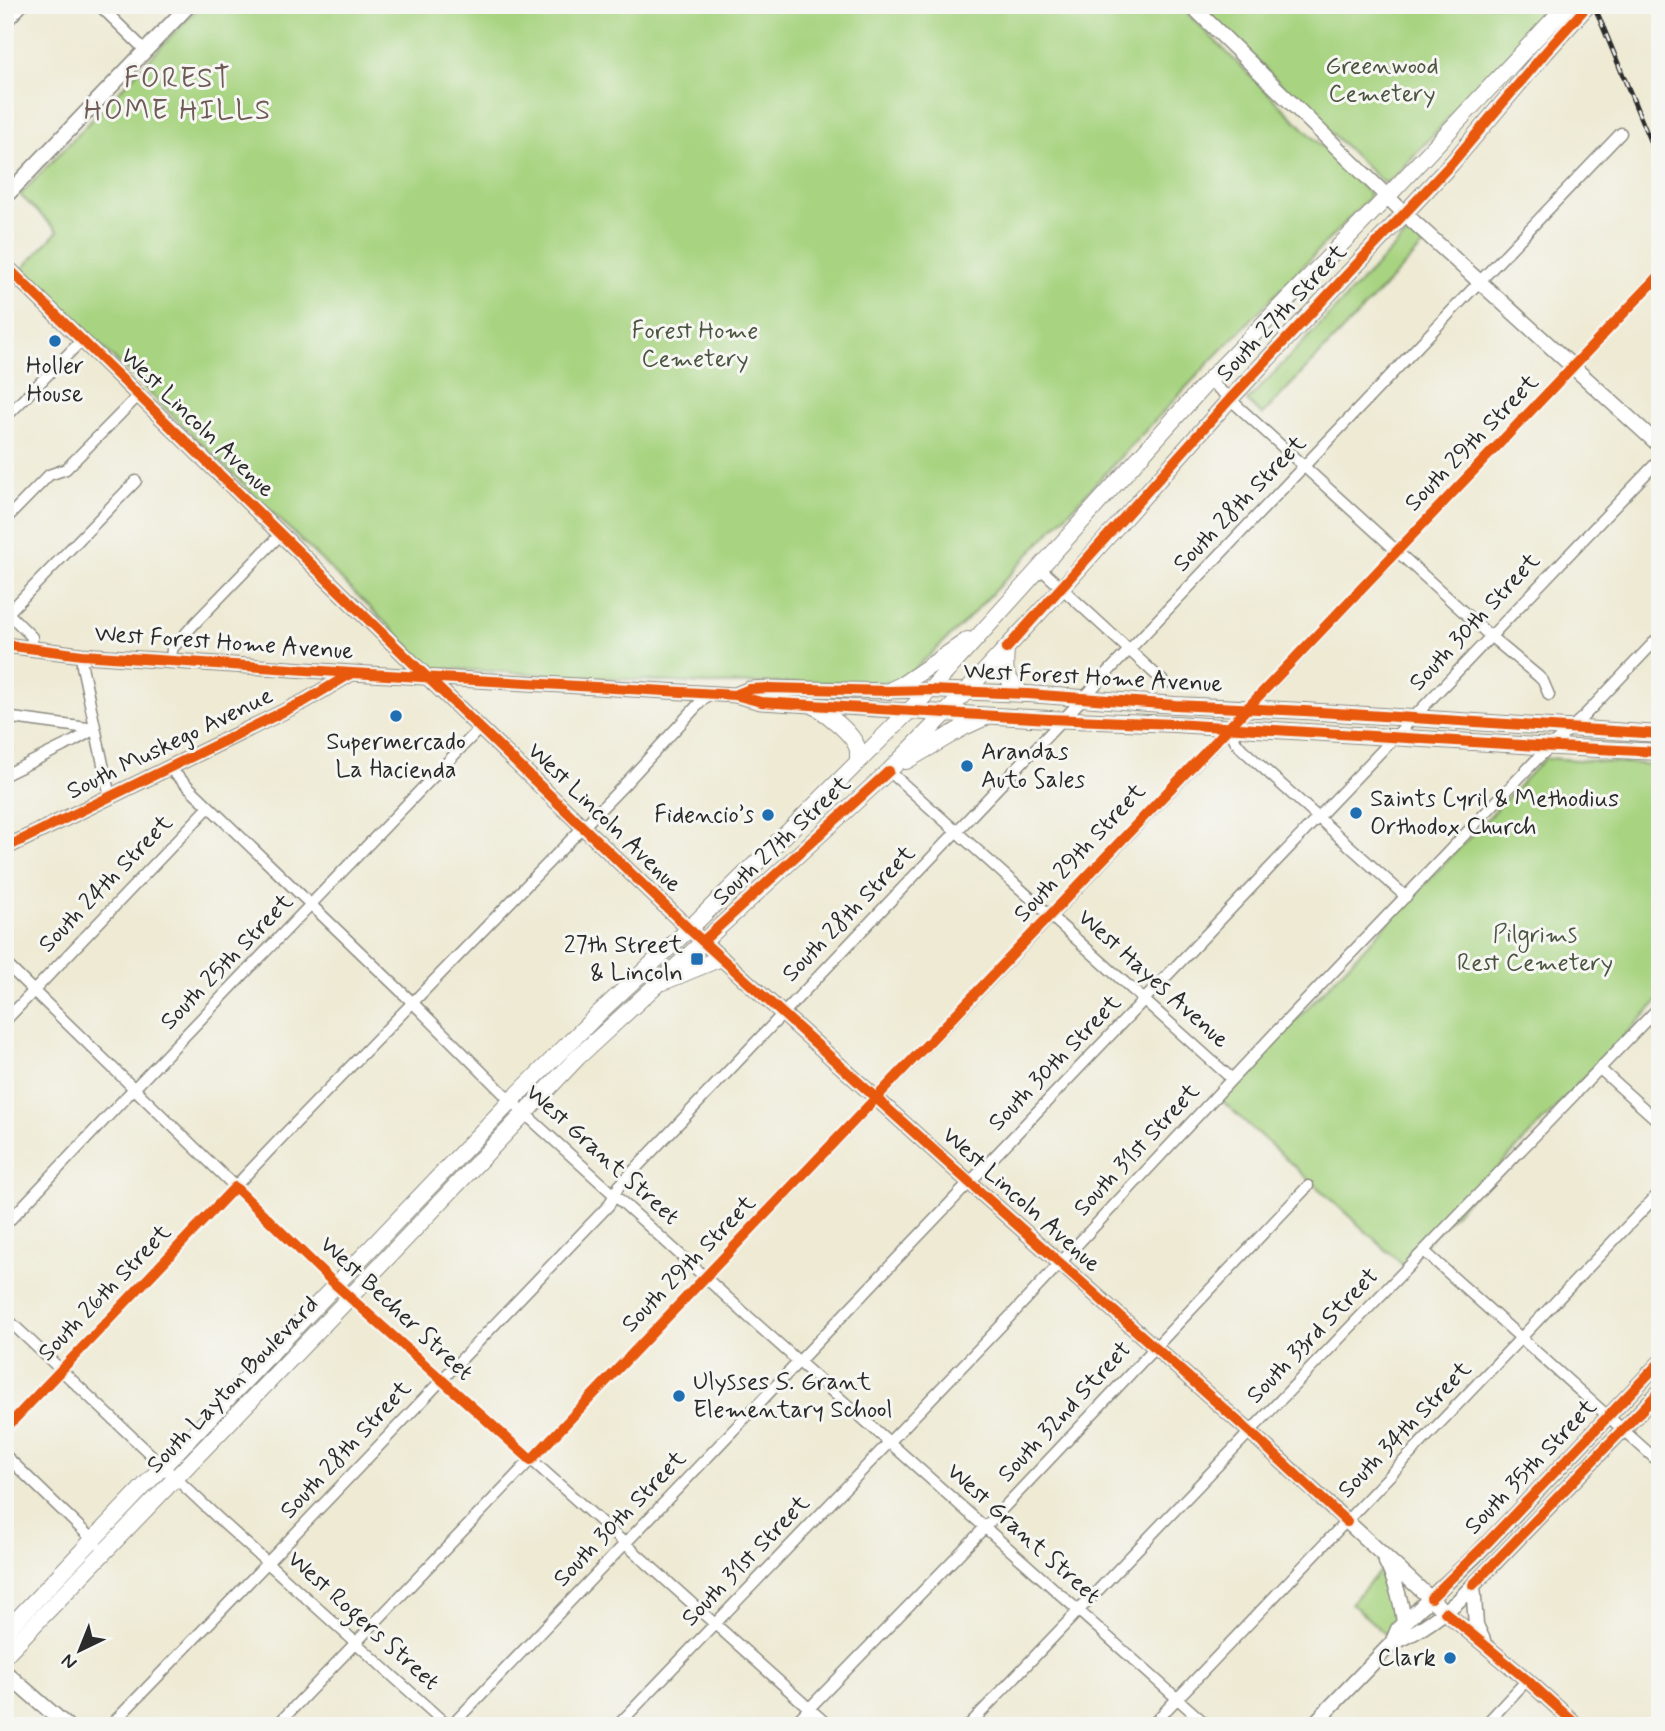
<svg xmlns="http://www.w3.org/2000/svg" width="1665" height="1731" font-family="Mynerve,sans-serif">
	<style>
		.green { fill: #a8d481; stroke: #6a8056; stroke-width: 2 }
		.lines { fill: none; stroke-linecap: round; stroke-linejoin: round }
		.street-casing { stroke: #8c8a80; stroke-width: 13 }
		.secondary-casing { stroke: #8c8a80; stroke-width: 17 }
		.primary-casing { stroke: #8c8a80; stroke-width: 18 }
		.street { stroke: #fff; stroke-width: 10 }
		.secondary { stroke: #fff; stroke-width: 14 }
		.primary { stroke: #fff; stroke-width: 16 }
		.rail-casing { stroke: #2b2b2b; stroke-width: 5 }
		.rail { stroke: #f6f6f2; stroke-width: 2.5; stroke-dasharray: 8; stroke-linecap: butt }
		.cycleway-casing { stroke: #f6f6f2; stroke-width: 15 }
		.cycleway { stroke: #e8590c; stroke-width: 10 }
		.poi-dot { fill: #1f6fb2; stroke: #f6f6f2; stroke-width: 2.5 }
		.labels { text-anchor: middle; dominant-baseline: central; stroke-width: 6; stroke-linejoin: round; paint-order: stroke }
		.park-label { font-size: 24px; fill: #4a5540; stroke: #f6f6f2 }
		.street-label { font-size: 24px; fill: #2b2b2b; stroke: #f6f6f2 }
		.poi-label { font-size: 24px; fill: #2b2b2b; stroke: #f6f6f2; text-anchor: start }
		.quarter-label { font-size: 28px; letter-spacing: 2px; fill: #6e5b57; stroke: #f6f6f2 }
	</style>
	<rect width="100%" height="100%" fill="#f6f6f2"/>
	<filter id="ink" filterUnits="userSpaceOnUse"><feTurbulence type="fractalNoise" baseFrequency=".0143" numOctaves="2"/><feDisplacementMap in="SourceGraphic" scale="14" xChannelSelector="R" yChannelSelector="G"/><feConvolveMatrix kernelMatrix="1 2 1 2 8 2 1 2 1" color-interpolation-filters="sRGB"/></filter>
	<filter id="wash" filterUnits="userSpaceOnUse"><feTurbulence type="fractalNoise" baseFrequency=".00686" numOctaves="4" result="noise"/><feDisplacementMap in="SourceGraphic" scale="28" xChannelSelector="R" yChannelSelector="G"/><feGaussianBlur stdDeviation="1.57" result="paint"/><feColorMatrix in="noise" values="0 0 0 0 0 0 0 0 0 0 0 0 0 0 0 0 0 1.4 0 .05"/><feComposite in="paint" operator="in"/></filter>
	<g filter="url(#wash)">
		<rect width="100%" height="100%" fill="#eeead4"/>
		<!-- green -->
		<path class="green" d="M201 5H1179L1370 194 1367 200 1211 361 964 623 904 679 894 682 706 684 435 668 430 666 22 269 58 231 20 195Z
			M1199 5H1555L1390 181 1383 183Z
			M1408 233 1424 245 1262 415 1247 401Z
			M1545 758 1660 765V999L1404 1266 1221 1100 1346 967Z
			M1382 1569 1386 1575 1399 1619 1386 1635 1351 1603Z"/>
	</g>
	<g filter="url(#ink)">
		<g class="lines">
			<defs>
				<path id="street" d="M99 5 146 51
					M5 24 23 5
					M1209 380 1490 636 1538 676 1543 681 1549 695
					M5 418 82 340
					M5 520 49 475 66 469 139 395
					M1041 569 1165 683
					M5 610 32 637 31 649
					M8 613 136 481
					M82 655V666L110 797
					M171 660 172 649 195 623 281 534
					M5 717 95 729
					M1229 728 1236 742 1242 749 1406 897
					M169 768 412 1002 511 1101 752 1320 1208 1726
					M889 771 1232 1079
					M5 775 74 741 95 729
					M5 963 336 1285 829 1726
					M5 1021 209 807
					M1600 1069 1660 1123
					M5 1225 126 1097 480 728
					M1424 1251 1660 1463
					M5 1317 219 1519 448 1726
					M5 1429 282 1137 624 785 708 694
					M5 1455 96 1543
					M110 1726C278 1553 443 1378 609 1205L619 1186 1621 133
					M276 1726 1057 910 1660 275
					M451 1726 1660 459
					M617 1726 1018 1308 1273 1035 1538 758 1583 717 1660 636
					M792 1726 991 1521 1308 1186
					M968 1726 1382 1294 1660 1006
					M1151 1726 1660 1192
					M1484 1726 1527 1680"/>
				<path id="secondary" d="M1191 5 1405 214 1660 446
					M5 197 189 5
					M5 265 428 678 689 929 970 1183 1250 1432 1445 1612 1527 1680 1578 1726
					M5 645 82 655 352 673 735 695 761 702 910 711
					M735 695 750 689 770 688 889 691 930 690
					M5 848 230 738 305 701 352 673
					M1386 1562C1395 1579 1402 1604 1404 1623
					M1473 1585 1476 1625 1483 1640
					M1392 1643C1416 1634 1439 1617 1458 1601L1660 1391
					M5 1672 67 1726
					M1312 1726 1392 1643 1398 1629 1404 1623 1476 1555 1660 1362"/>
				<path id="primary" d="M1006 649C1004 674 1004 676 1022 694
					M930 690 1028 694 1175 705 1304 711 1660 734
					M889 691 903 684 968 640
					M813 705C826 713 856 735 858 751 858 751 858 762 858 762
					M910 711 1049 719 1174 724 1537 746 1660 752
					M906 761 964 727 988 716
					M663 982 721 958
					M5 1632 511 1101 599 1013 689 929 793 827 930 690 1209 380 1387 197 1567 5
					M5 1655 350 1297 578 1057 889 771 947 712 1062 588 1230 399 1452 163 1544 54 1588 5"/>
			</defs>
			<!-- street casing -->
			<use href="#street" class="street-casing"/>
			<!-- secondary casing -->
			<use href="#secondary" class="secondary-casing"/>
			<!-- primary casing -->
			<use href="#primary" class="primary-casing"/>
			<!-- street -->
			<use href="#street" class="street"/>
			<!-- secondary -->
			<use href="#secondary" class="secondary"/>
			<!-- primary -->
			<use href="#primary" class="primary"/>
			<defs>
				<path id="rail" d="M1594 5 1660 165"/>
			</defs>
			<!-- rail casing -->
			<use href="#rail" class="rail-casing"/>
			<!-- rail -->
			<use href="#rail" class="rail"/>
			<defs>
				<path id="cycleway" d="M5 265 428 678 689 929 970 1183 1250 1432 1347 1522
					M5 645 82 655 352 673 735 695 761 702 1049 719 1174 724 1537 746 1660 752
					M1006 649 1230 399 1452 163 1544 54 1588 5
					M735 695 750 689 770 688 889 691 930 690 1028 694 1175 705 1304 711 1660 734
					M5 848 230 738 305 701 352 673
					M703 941 889 771
					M5 1429 235 1187 336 1285 531 1460 1660 275
					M1473 1585 1660 1391
					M1431 1598 1486 1544 1660 1362
					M1445 1612 1527 1680 1578 1726"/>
			</defs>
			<!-- cycleway casing -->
			<use href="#cycleway" class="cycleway-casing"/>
			<!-- cycleway -->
			<use href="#cycleway" class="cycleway"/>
		</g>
	</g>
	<!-- markers -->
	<g class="poi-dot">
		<circle cx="55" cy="341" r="7"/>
		<circle cx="396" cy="716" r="7"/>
		<circle cx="967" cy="766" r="7"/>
		<circle cx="1356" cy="813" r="7"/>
		<circle cx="768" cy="815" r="7"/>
		<rect x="690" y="952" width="14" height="14" rx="3.5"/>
		<circle cx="679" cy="1396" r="7"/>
		<circle cx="1450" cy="1658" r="7"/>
	</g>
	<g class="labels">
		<!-- park labels -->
		<g class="park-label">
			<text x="1382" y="66">Greenwood<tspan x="1382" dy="28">Cemetery</tspan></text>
			<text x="695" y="331">Forest Home<tspan x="695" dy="28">Cemetery</tspan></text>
			<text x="1535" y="935">Pilgrims<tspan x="1535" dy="28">Rest Cemetery</tspan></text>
		</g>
		<!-- street labels -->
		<g class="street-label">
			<text transform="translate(1282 313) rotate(-47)">South 27th Street</text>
			<text transform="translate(197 423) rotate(44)">West Lincoln Avenue</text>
			<text transform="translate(1472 443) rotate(-46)">South 29th Street</text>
			<text transform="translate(1240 504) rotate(-46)">South 28th Street</text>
			<text transform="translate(1475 622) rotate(-47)">South 30th Street</text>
			<text transform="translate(224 643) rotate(4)">West Forest Home Avenue</text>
			<text transform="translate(1093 678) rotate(3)">West Forest Home Avenue</text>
			<text transform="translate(170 744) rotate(-26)">South Muskego Avenue</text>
			<text transform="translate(604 818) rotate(44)">West Lincoln Avenue</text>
			<text transform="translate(782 841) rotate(-43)">South 27th Street</text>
			<text transform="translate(1080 853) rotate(-47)">South 29th Street</text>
			<text transform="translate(106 884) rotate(-46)">South 24th Street</text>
			<text transform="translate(849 914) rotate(-46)">South 28th Street</text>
			<text transform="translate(227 962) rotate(-46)">South 25th Street</text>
			<text transform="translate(1153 979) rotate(42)">West Hayes Avenue</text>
			<text transform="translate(1055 1063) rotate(-46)">South 30th Street</text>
			<text transform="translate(1137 1150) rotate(-47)">South 31st Street</text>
			<text transform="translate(602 1155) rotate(42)">West Grant Street</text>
			<text transform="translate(1021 1200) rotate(42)">West Lincoln Avenue</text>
			<text transform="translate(689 1264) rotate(-46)">South 29th Street</text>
			<text transform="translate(105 1293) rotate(-46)">South 26th Street</text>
			<text transform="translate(396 1309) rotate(43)">West Becher Street</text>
			<text transform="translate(1313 1336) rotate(-46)">South 33rd Street</text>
			<text transform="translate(233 1385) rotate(-46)">South Layton Boulevard</text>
			<text transform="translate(1065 1412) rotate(-47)">South 32nd Street</text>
			<text transform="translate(1405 1430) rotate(-46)">South 34th Street</text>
			<text transform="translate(346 1450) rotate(-47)">South 28th Street</text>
			<text transform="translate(1531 1467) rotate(-46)">South 35th Street</text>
			<text transform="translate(620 1519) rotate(-46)">South 30th Street</text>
			<text transform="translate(1023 1534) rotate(42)">West Grant Street</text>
			<text transform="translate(746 1561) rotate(-46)">South 31st Street</text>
			<text transform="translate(363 1621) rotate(42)">West Rogers Street</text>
		</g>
		<!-- poi labels -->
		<g class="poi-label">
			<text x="55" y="366" text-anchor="middle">Holler<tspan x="55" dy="28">House</tspan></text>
			<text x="396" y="742" text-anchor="middle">Supermercado<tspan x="396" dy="28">La Hacienda</tspan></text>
			<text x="981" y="752">Arandas<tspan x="981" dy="28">Auto Sales</tspan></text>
			<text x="1370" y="799">Saints Cyril &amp; Methodius<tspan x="1370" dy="28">Orthodox Church</tspan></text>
			<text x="754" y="815" text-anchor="end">Fidencio’s</text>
			<text x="683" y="945" text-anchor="end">27th Street<tspan x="683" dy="28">&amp; Lincoln</tspan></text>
			<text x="693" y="1382">Ulysses S. Grant<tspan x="693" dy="28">Elementary School</tspan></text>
			<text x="1436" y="1658" text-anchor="end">Clark</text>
		</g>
		<!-- quarter labels -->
		<g class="quarter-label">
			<text x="178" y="79">FOREST<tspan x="178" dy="32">HOME HILLS</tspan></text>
		</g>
	</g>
	<!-- margin -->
	<rect width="1665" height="1731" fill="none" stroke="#f6f6f2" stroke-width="28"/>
	<!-- north arrow -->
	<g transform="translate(80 1650) rotate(223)" stroke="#f6f6f2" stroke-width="5" paint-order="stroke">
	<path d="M0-5L12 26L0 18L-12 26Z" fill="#2b2b2b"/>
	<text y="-10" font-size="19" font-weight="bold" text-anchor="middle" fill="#2b2b2b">N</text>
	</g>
</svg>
